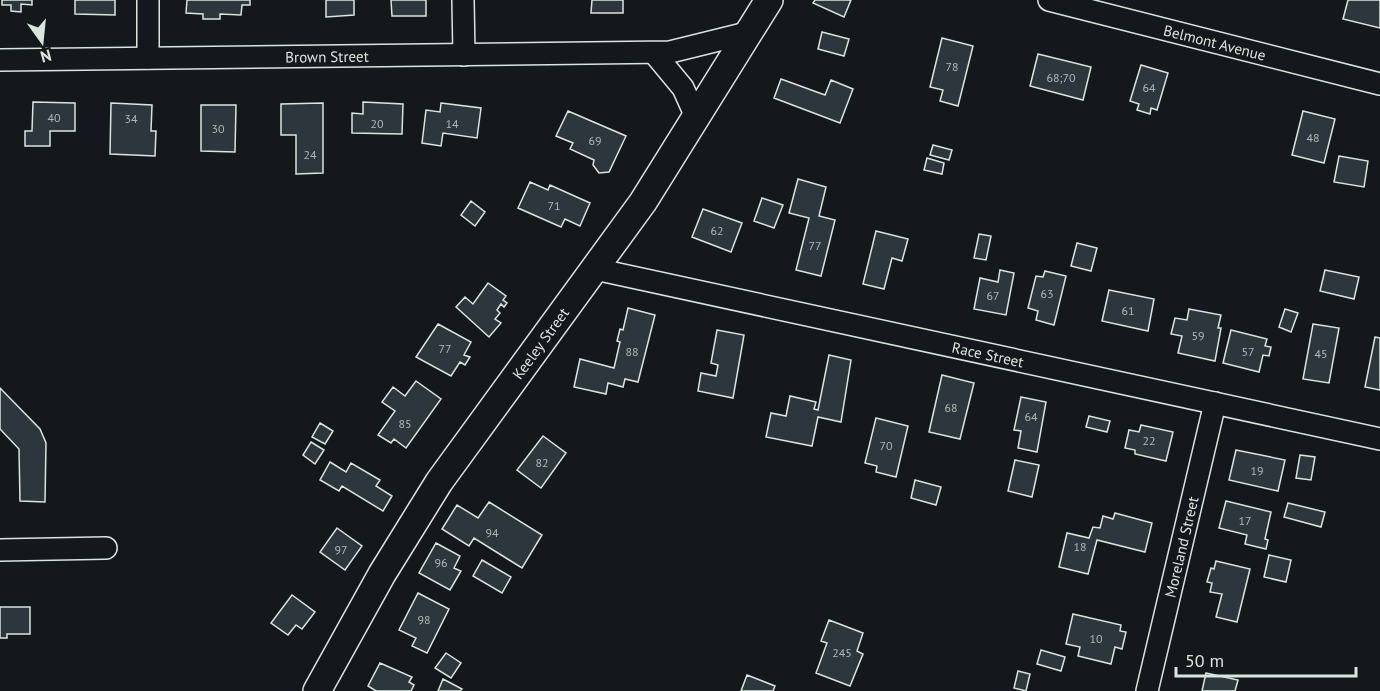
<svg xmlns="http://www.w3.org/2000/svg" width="1380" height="691" font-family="'PT Sans',sans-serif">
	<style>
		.building { fill: #2c363c; stroke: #d8e6dc; stroke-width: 1.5 }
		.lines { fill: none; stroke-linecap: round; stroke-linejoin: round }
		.minor-casing { stroke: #d8e6dc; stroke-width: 24 }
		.tertiary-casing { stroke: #d8e6dc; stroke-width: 30 }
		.minor { stroke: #14181c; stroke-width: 21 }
		.tertiary { stroke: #14181c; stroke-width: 27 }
		.labels { text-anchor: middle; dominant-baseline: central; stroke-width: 4.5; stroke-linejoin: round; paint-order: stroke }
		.number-label { font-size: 12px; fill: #adbab4 }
		.street-label { font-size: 15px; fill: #d8e6dc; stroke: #14181c }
	</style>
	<rect width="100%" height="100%" fill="#14181c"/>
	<!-- building -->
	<path class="building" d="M2 0H32V5L21 4V12L11 11V5H2Z
		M75 0H115V15L75 14Z
		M187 0H250V5H242L241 15 220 14V19H203V14L186 13Z
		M326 0H354V15L326 17Z
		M391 0H426V16H392Z
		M592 0H623V13H591Z
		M815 0H851L844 17 813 3Z
		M1348 0H1380V28L1343 19Z
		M822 32 849 39 844 56 818 49Z
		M942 38 973 46 958 106 940 101 943 90 930 87Z
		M1038 54 1091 67 1083 100 1030 86Z
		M1141 65 1168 73 1157 110 1151 108 1150 114 1137 110 1139 104 1130 101Z
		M781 79 825 95 831 80 853 89 840 123 774 98Z
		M33 102 75 103V131H50V146H25V131H32Z
		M363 102 403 104 402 134 352 133V113L363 114Z
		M111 103 152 105 151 131H156L155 156 110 154Z
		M323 103V173L296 174V135H281V104Z
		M441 103 481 108 477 138 443 133 441 146 422 143 426 110 440 112Z
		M201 105H236L235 152 201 151Z
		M568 111 626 136 609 172 599 173 593 165 594 160 570 149 573 143 556 136Z
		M1303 111 1335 119 1324 163 1292 155Z
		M933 145 952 150 949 160 930 155Z
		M1339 156 1368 161 1364 187 1334 182Z
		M927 158 944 163 942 174 924 170Z
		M798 179 826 187 819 216 835 220 821 276 796 270 809 218 789 213Z
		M530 182 548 190 550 185 590 203 580 226 565 219 561 227 518 208Z
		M762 198 783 205 774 228 754 221Z
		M471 201 485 212 475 226 461 215Z
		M703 209 742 223 731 252 692 237Z
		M876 231 908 239 902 261 892 258 884 289 863 284Z
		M979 234 991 236 986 260 974 258Z
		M1077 243 1097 248 1091 271 1071 266Z
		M1000 270 1014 273 1006 315 974 309 980 278 998 282Z
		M1325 270 1359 277 1354 299 1320 291Z
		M1045 271 1066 276 1054 325 1036 320 1038 311 1028 308 1036 276 1043 277Z
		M488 283 506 296 503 300 507 303 504 307 501 304 497 310 500 313 495 319 501 323 489 337 456 307 465 297 473 304Z
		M1109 290 1154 299 1148 331 1102 321Z
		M628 308 655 315 638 382 625 379 623 387 608 383 606 394 574 387 580 359 614 368 620 342 617 341 620 329 623 330Z
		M1189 309 1221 315 1218 328H1221L1215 361 1178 353 1182 336 1171 334 1175 318 1187 320Z
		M1285 309 1298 313 1291 332 1279 327Z
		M438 324 471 342 464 355 470 357 465 365 460 362 451 376 416 357Z
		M1313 324 1339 328 1329 383 1303 379Z
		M717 330 744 335 733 398 698 391 701 373 716 376 718 365 711 363Z
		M1231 330 1267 339 1265 346 1271 347 1269 356 1263 355 1259 372 1223 363Z
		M1375 337 1380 338V390L1365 387Z
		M829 355 851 360 841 422 818 417 812 446 766 437 771 413 786 416 790 396 816 402 814 409 818 410Z
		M942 375 974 383 960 439 929 432Z
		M416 381 441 399 406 448 394 439 391 443 378 435 395 411 382 402 393 387 405 396Z
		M0 388 40 429 46 443 45 502 20 501 19 449 0 429Z
		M1021 397 1046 402 1037 452 1018 448 1021 431 1014 430Z
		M1089 416 1110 421 1107 432 1086 427Z
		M876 418 908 426 896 477 876 472 877 466 865 463Z
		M320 423 333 431 325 444 312 437Z
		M1141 425 1173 432 1166 461 1135 454V450L1125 448 1129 430 1139 432Z
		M543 436 566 453 541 488 517 470Z
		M311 442 324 450 315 464 303 455Z
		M1236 450 1285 460 1278 491 1229 480Z
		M1300 455 1315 457 1311 480 1296 478Z
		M1015 460 1039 465 1032 497 1008 491Z
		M330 462 346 472 351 463 380 480 376 486 392 496 383 511 342 486 339 491 320 480Z
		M915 480 941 487 936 505 911 498Z
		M1226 501 1271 512 1265 539 1268 540 1266 549 1245 544 1247 535 1219 528Z
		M489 502 542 535 522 568 474 538 469 546 442 529 457 505 478 518Z
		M1288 503 1325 512 1321 527 1284 517Z
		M1115 513 1152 523 1145 552 1097 540 1088 574 1059 567 1067 533 1089 538 1093 527 1100 528 1103 516 1113 519Z
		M337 528 362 546 345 570 320 552Z
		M436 543 460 556 454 568 461 571 450 590 419 573Z
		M1269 555 1291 560 1286 582 1264 577Z
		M482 560 511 577 502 593 473 576Z
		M1216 561 1250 569 1237 622 1216 617 1222 594 1210 592 1212 583 1207 582 1211 568 1214 569Z
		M418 593 449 609 427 653 412 646 416 638 399 630Z
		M292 595 315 612 302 629 296 625 288 635 271 623Z
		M0 607H30V634H7V638H0Z
		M1073 614 1121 625 1120 631 1126 632 1122 649 1115 647 1111 664 1078 656 1080 647 1066 644Z
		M829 620 863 633 857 651 863 654 850 686 816 673 827 643 821 641Z
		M1041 650 1065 657 1061 671 1037 664Z
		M446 653 461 663 451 678 435 668Z
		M380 663 412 677 409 682 414 685 411 691H376L368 686Z
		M1018 671 1030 674 1026 691 1014 688Z
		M1206 673 1238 680 1235 691H1202Z
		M747 675 775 686 773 691H741Z
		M443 679 462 689 460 691H438Z"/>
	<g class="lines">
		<defs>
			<g id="minor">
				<path d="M148 0V58"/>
				<path d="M463 0 464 55"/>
				<path id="s1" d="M1049 0 1380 84"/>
				<path d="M654 53 683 88 697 119"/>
				<path id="s2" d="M0 60 670 52 751 32"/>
				<path id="s3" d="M595 269 1380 439"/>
				<path d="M0 550 106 548"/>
				<path id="s4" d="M1147 691 1215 403"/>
			</g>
			<g id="tertiary">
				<path id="s5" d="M317 691 382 574 439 482 643 202 769 0"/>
			</g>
		</defs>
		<!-- minor casing -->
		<use href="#minor" class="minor-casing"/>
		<!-- tertiary casing -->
		<use href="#tertiary" class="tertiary-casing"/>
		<!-- minor -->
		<use href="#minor" class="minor"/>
		<!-- tertiary -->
		<use href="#tertiary" class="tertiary"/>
	</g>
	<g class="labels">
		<!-- number labels -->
		<g class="number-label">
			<text x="952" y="66">78</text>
			<text x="1061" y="77">68;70</text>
			<text x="1149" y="87">64</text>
			<text x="54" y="117">40</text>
			<text x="131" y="118">34</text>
			<text x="377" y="123">20</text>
			<text x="452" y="123">14</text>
			<text x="218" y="128">30</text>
			<text x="1313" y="137">48</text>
			<text x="595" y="140">69</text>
			<text x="310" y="154">24</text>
			<text x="554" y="205">71</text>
			<text x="717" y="230">62</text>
			<text x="815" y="245">77</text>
			<text x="1047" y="293">63</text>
			<text x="993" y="295">67</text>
			<text x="1128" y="310">61</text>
			<text x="1198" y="335">59</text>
			<text x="445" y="348">77</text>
			<text x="632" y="351">88</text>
			<text x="1248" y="351">57</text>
			<text x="1321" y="353">45</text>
			<text x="951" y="407">68</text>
			<text x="1031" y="416">64</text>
			<text x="405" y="423">85</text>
			<text x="1149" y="440">22</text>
			<text x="886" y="445">70</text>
			<text x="542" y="462">82</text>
			<text x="1257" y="470">19</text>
			<text x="1245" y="520">17</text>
			<text x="492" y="532">94</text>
			<text x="1080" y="546">18</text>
			<text x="341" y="549">97</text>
			<text x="441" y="562">96</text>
			<text x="424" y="619">98</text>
			<text x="1096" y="638">10</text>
			<text x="842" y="652">245</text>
		</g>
		<!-- street labels -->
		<g class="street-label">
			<text stroke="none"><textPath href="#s1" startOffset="171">Belmont Avenue</textPath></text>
			<text stroke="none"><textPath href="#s2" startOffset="327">Brown Street</textPath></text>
			<text stroke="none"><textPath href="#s5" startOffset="414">Keeley Street</textPath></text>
			<text stroke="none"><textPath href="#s3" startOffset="402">Race Street</textPath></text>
			<text stroke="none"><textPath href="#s4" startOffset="148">Moreland Street</textPath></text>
		</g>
	</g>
	<!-- north arrow -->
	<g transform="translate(42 42) rotate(165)" stroke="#14181c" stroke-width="4.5" paint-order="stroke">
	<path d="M0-4.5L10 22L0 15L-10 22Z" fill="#d8e6dc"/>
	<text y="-9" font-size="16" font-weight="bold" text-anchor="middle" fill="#d8e6dc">N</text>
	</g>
	<!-- scale -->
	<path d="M1176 667v9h180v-9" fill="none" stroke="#d8e6dc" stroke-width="3"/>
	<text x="1185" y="667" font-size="18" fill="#d8e6dc" stroke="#14181c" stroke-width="4.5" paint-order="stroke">50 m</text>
</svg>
